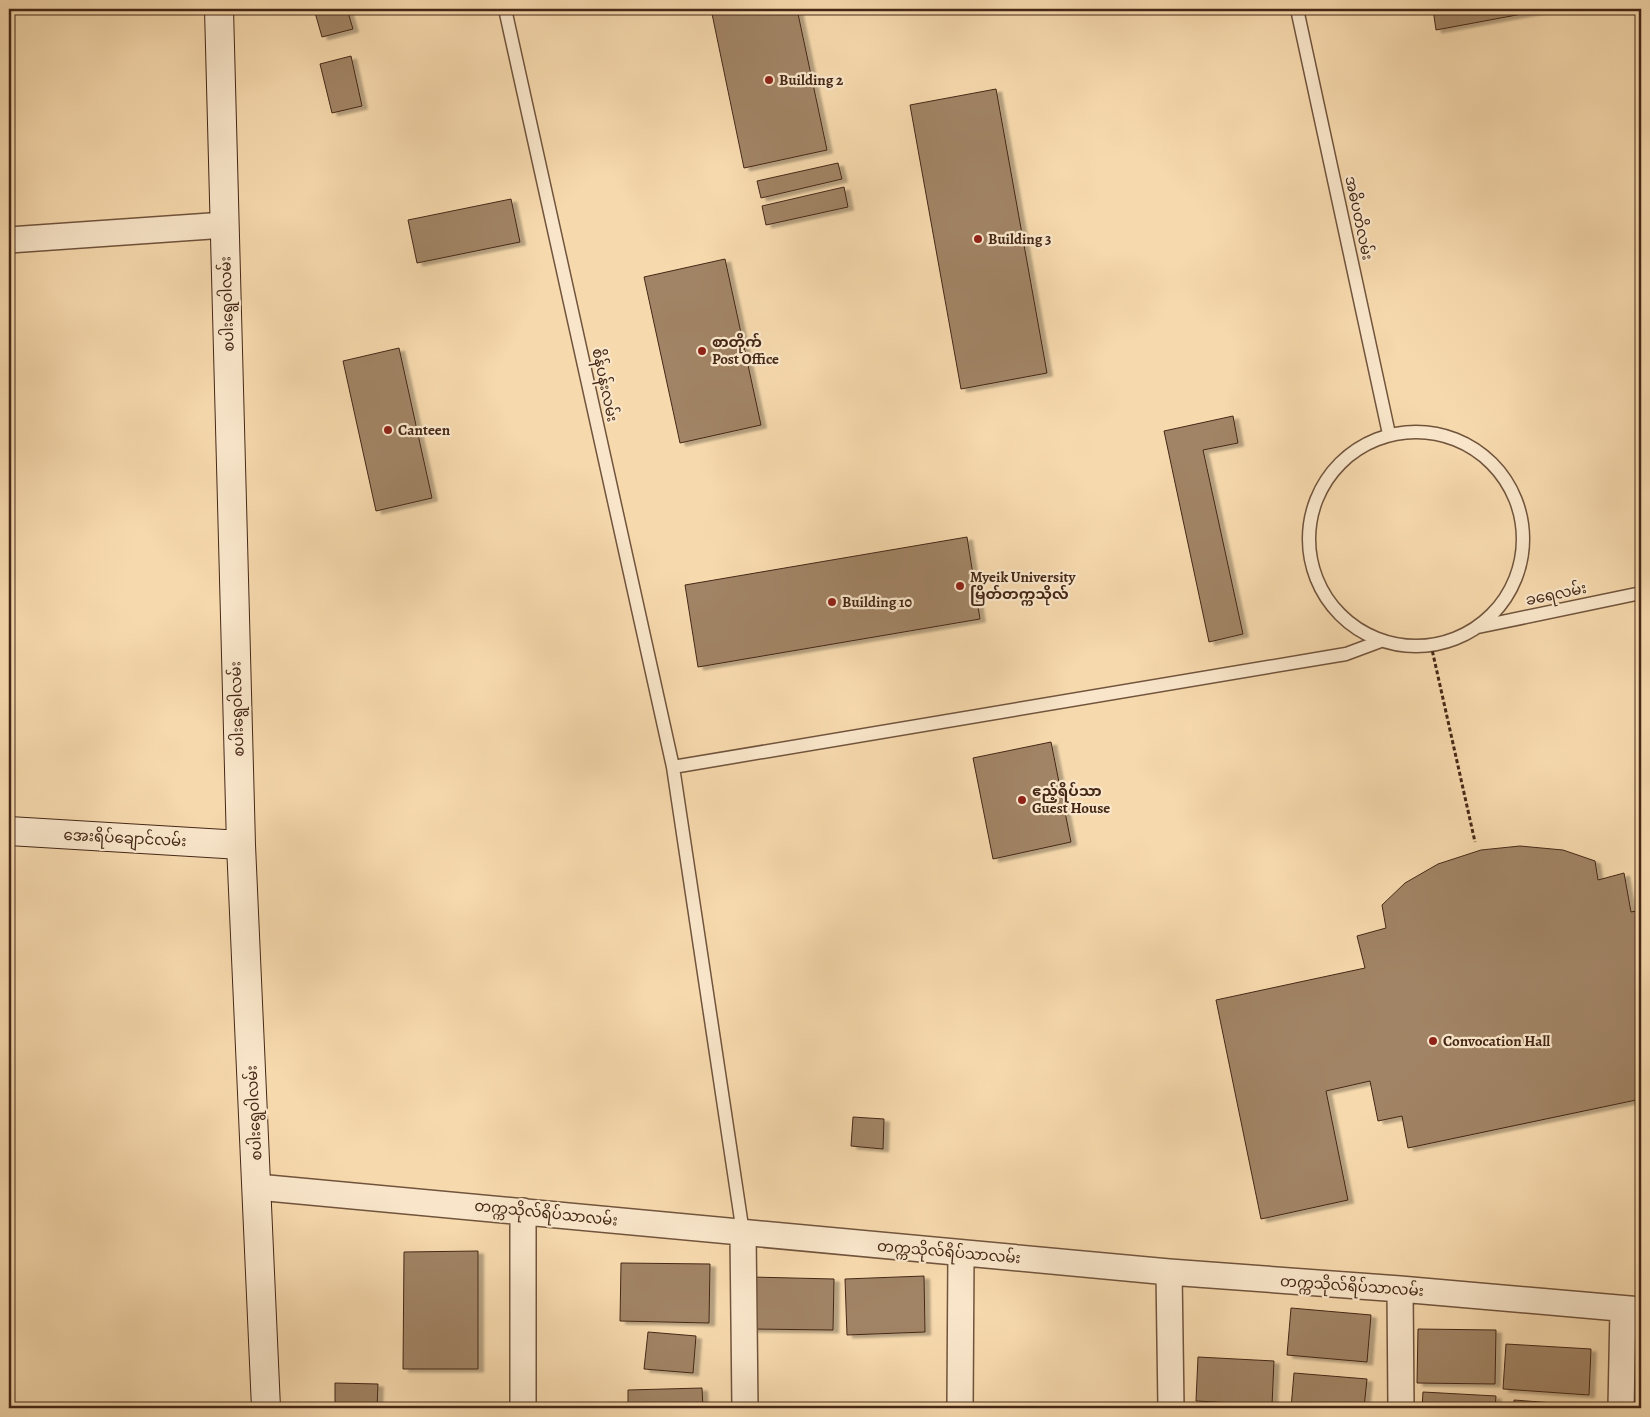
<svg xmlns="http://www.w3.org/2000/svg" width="1650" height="1417" font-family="Alegreya,'Noto Sans Myanmar',serif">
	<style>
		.building { fill: #a18465; stroke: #452817; filter: url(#shadow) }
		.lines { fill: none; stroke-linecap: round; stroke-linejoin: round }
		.lane-casing { stroke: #71543c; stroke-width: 15 }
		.street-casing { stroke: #71543c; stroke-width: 28 }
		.secondary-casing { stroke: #452817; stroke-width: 30 }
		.path { stroke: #452817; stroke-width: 3; stroke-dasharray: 4 2.5; stroke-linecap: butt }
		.lane { stroke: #f9e6ca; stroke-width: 12 }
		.street { stroke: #f9e6ca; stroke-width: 25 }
		.secondary { stroke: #f9e6ca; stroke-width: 28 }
		.poi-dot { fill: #8f2418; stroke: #f9e6ca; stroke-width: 2 }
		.labels { text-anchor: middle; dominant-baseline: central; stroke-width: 4.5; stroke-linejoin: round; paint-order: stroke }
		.poi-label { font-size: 15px; font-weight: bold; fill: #452817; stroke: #f9e6ca; text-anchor: start }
		.street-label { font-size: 15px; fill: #452817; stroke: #f9e6ca }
	</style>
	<defs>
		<filter id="shadow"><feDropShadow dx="5.5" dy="3" stdDeviation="1" flood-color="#0004"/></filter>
	</defs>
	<rect width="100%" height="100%" fill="#f6d9ad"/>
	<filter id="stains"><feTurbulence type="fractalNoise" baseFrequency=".004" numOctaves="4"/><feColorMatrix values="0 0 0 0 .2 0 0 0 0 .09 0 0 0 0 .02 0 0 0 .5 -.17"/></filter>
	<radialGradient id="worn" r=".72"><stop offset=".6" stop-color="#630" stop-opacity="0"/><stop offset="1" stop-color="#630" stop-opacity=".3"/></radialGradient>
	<!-- building -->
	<path class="building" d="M314 9H347L353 29 322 37Z
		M711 9H797L827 150 744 168Z
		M1433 9H1549L1436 30Z
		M351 56 362 106 332 113 320 64Z
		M996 89 1047 373 961 389 910 105Z
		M838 163 842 179 761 198 757 181Z
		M844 187 848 207 766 225 762 206Z
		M511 199 520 242 417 263 408 220Z
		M725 259 761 425 680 443 644 277Z
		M399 348 432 498 376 511 343 361Z
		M1233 416 1238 443 1203 450 1243 634 1209 642 1164 431Z
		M967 537 980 619 698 667 685 585Z
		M1051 742 1071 842 993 859 973 758Z
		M1520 846 1563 850 1595 861 1598 880 1624 873 1631 912 1641 910V1099L1408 1148 1402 1116 1378 1121 1370 1081 1326 1091 1348 1200 1261 1219 1216 1000 1365 968 1357 936 1386 928 1382 905 1405 883 1438 864 1481 850Z
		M853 1117 884 1119 883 1149 851 1146Z
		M478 1251V1369H403L404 1252Z
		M621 1263 710 1264 709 1323 620 1321Z
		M924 1276 925 1332 847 1335 845 1279Z
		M751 1277 834 1279 833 1330 750 1329Z
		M1291 1308 1371 1315 1367 1362 1287 1355Z
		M1418 1329 1496 1330 1495 1384 1417 1383Z
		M648 1332 696 1336 693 1373 644 1369Z
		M1506 1344 1591 1349 1589 1395 1503 1389Z
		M1198 1357 1274 1361 1272 1405 1196 1401Z
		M1294 1373 1367 1379 1364 1408H1291Z
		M335 1383 378 1384 377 1408H335Z
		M702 1388 703 1408H628V1390Z
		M1423 1392 1496 1396 1495 1408H1422Z
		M1514 1400 1593 1406V1408H1514Z"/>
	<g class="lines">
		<defs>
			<path id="lane" d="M505 9 673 767 743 1233
				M1297 9 1389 434
				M1309 539a107 107 0 1 1 214 0a107 107 0 1 1-214 0Z
				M1478 627 1641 593
				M673 767 1346 654 1381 641"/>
			<path id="street" d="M9 240 225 225
				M257 1187 1169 1272 1400 1289 1641 1310
				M523 1211V1408
				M743 1233 745 1408
				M1169 1272 1171 1408
				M1400 1289 1401 1408
				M960 1408 961 1253
				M1621 1408 1623 1309"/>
			<path id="secondary" d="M219 9 241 845 266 1408
				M9 831 241 845"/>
		</defs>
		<!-- lane casing -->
		<use href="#lane" class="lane-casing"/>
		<!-- street casing -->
		<use href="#street" class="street-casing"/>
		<!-- secondary casing -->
		<use href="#secondary" class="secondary-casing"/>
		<!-- path -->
		<path class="path" d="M1431 645 1475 842"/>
		<!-- lane -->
		<use href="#lane" class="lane"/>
		<!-- street -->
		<use href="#street" class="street"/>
		<!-- secondary -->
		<use href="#secondary" class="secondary"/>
	</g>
	<!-- markers -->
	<g class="poi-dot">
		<circle cx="769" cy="80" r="5"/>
		<circle cx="978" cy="239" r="5"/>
		<circle cx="702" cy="351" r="5"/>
		<circle cx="388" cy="430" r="5"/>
		<circle cx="960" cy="586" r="5"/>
		<circle cx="832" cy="602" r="5"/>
		<circle cx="1022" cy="800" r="5"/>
		<circle cx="1433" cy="1041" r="5"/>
	</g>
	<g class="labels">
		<!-- poi labels -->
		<g class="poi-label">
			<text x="779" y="80">Building 2</text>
			<text x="988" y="239">Building 3</text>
			<text x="712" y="342">စာတိုက်<tspan x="712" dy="17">Post Office</tspan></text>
			<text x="398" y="430">Canteen</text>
			<text x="970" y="577">Myeik University<tspan x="970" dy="17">မြိတ်တက္ကသိုလ်</tspan></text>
			<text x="842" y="602">Building 10</text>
			<text x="1032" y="791">ဧည့်ရိပ်သာ<tspan x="1032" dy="17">Guest House</tspan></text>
			<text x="1443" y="1041">Convocation Hall</text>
		</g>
		<!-- street labels -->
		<g class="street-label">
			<text transform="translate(1359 218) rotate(78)">အဓိပတိလမ်း</text>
			<text transform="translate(227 304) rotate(-92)">စပါးရွေဝါလမ်း</text>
			<text transform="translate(605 385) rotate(78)">စိန်ပန်းလမ်း</text>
			<text transform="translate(1556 594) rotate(-12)">ခရေလမ်း</text>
			<text transform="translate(237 709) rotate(-92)">စပါးရွေဝါလမ်း</text>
			<text transform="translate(125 838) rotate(3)">အေးရိပ်ချောင်လမ်း</text>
			<text transform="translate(254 1113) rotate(-93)">စပါးရွေဝါလမ်း</text>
			<text transform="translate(546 1213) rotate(6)">တက္ကသိုလ်ရိပ်သာလမ်း</text>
			<text transform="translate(949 1252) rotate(5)">တက္ကသိုလ်ရိပ်သာလမ်း</text>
			<text transform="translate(1352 1286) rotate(4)">တက္ကသိုလ်ရိပ်သာလမ်း</text>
		</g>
	</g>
	<!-- margin -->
	<rect width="1650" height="1417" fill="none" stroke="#f6d9ad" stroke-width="30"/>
	<rect x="10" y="10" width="1630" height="1397" fill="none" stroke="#452817" stroke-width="2.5"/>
	<rect x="15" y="15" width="1620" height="1387" fill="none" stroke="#452817"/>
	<rect width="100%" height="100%" filter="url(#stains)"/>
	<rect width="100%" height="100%" fill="url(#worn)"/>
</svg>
